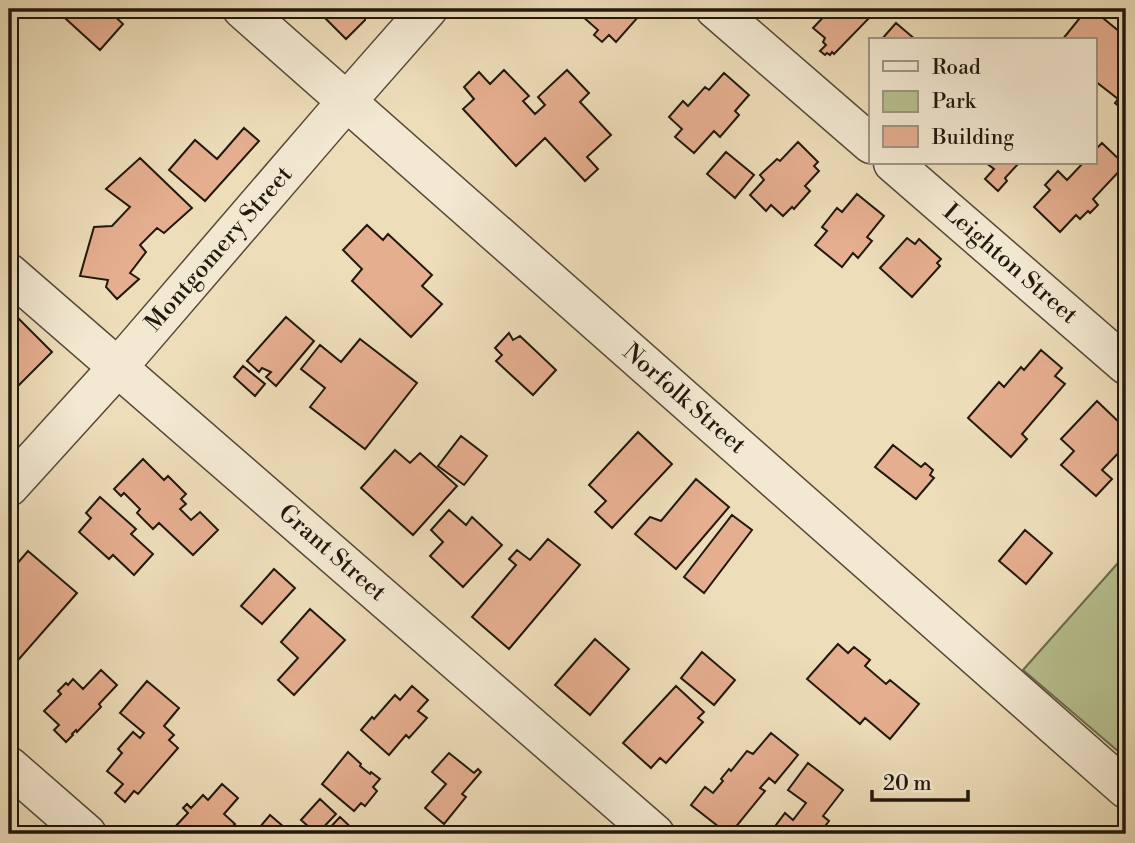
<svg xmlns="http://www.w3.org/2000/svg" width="1135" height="843" font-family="'Libre Bodoni',serif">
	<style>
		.green { fill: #b7c190; stroke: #6c6c4e; stroke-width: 2 }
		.building { fill: #e5ae8f; stroke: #22180d; stroke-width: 2 }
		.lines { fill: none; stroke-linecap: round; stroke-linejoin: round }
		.minor-casing { stroke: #554938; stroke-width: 41 }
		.minor { stroke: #f3e9d2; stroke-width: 38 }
		.labels { text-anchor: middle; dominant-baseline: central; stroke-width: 7; stroke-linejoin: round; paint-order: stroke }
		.street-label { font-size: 24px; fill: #22180d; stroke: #f3e9d2 }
	</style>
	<rect width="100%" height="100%" fill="#edddb9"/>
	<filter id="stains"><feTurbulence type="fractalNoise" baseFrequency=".00286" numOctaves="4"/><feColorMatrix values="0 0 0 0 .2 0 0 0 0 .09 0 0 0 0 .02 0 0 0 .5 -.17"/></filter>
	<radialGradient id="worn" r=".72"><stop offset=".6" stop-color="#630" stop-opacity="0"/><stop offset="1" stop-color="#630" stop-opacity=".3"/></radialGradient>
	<!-- green -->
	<path class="green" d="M1126 554V758L1023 670Z"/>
	<!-- building -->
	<path class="building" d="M55 9H107L123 24 100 50Z
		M316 9H365V20L346 39Z
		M574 9H633L631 10 639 16 616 42 609 35 602 42 594 35 598 30Z
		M831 9H873L875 12 834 54 832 52 830 55 827 53 825 55 820 51 826 45 823 42 825 38 813 28Z
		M1087 9H1092L1126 37V112L1115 103 1118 99 1095 81V40H1062Z
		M896 23 916 40H881Z
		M504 70 529 96 523 101 535 114 545 105 538 97 567 70 589 93 580 102 611 135 587 157 598 169 585 181 545 138 516 166 463 109 474 99 464 87 479 72 490 84Z
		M724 73 749 95 735 111 739 115 720 137 714 131 694 153 675 137 682 129 669 117 683 101 688 106 705 87 709 90Z
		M244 128 259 141 205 201 169 170 195 140 217 159Z
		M798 142 818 162 814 166 819 171 805 186 810 191 794 209 792 207 783 216 771 205 766 211 750 195 764 180 760 175 777 159 780 161Z
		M1102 143 1125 165 1093 199 1098 205 1090 213 1088 211 1080 219 1076 215 1060 232 1034 207 1050 190 1045 185 1058 171 1067 180 1083 163H1095V150Z
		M726 152 754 175 735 198 707 174Z
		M140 158 192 208 164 233 157 228 140 245 146 252 130 273 139 279 117 299 106 287 108 280 80 276 94 227 112 226 130 207 106 189Z
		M986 163H1019L1005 178 1007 181 998 191 985 179 994 169Z
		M857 194 884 216 867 237 872 241 858 258 853 253 842 267 815 245 827 231 822 227 837 208 842 212Z
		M367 225 383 240 388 234 432 275 422 286 442 304 411 337 352 281 362 269 343 250Z
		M907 238 915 244 919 239 941 259 937 263 940 266 912 297 880 268Z
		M9 309 52 352 9 395Z
		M286 317 314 341 276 386 266 377 271 372 262 368 259 372 247 361Z
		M509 333 513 340 520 336 556 370 533 395 496 361 502 355 495 348Z
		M360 339 417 383 365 449 310 407 325 388 301 369 320 345 341 362Z
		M1041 350 1062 368 1055 376 1065 384 1022 434 1027 439 1011 457 968 418 999 382 1004 387 1021 367 1024 370Z
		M243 366 265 384 255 396 234 377Z
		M1097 401 1126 429V445L1102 470 1112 479 1096 496 1061 465 1074 451 1061 439Z
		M638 432 672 464 612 528 595 512 606 501 589 485Z
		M461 436 487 456 464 485 438 466Z
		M893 445 921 467 925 463 933 470 930 475 934 478 916 499 875 467Z
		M395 450 410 463 420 453 457 486 413 535 361 488Z
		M143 459 164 480 168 476 186 494 181 499 186 504 180 509 191 520 200 512 218 530 193 555 159 523 153 529 137 513 140 509 124 493 121 496 114 489Z
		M696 479 729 507 676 569 635 534 650 517 661 521Z
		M100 497 136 529 131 534 153 554 134 575 113 555 109 559 79 532 91 518 86 513Z
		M449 510 466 525 472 517 502 545 463 587 430 556 443 542 431 530Z
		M732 515 752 530 704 593 684 577Z
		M1025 530 1052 553 1026 584 999 561Z
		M548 539 580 565 509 649 472 617 516 565 509 559 517 550 530 560Z
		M28 551 77 593 13 666 9 663V573Z
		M274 569 295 588 262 624 241 606Z
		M310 609 345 640 294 695 278 680 298 658 281 642Z
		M595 639 629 669 590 715 555 685Z
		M838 644 848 653 854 647 870 660 865 666 886 684 890 680 919 704 890 739 865 718 860 724 807 679Z
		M702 652 735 680 714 705 681 678Z
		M101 670 117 685 99 704 101 707 77 732 76 730 72 734 73 735 66 742 54 730 59 725 44 711 61 694 58 691 66 683 68 685 73 679 83 689Z
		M147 681 179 708 164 726 174 735 169 740 178 748 138 794 134 791 125 802 115 793 123 784 107 771 122 753 118 749 133 732 140 738 144 733 120 713Z
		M412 686 428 700 418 711 427 718 409 738 406 735 389 755 361 730 372 717 374 719 395 695 400 700Z
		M676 686 704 712 698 718 703 722 666 763 660 758 651 768 623 743Z
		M771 733 798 755 775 783 769 778 760 788 765 791 730 834H728L691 805 705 787 713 793 723 781 721 779 729 769 731 771 747 751 753 754Z
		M348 752 361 764 360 766 370 774 371 772 380 779 373 787 377 791 365 806 361 803 354 811 322 784Z
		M449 753 474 773 478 769 481 772 462 794 466 797 444 824 425 808 446 784 432 772Z
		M808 763 843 790 823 816 829 821 819 834H771L770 833 785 813 793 820 806 803 788 790Z
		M222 784 238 798 224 814 235 824 225 834H179L173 829 188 813 183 808 187 804 191 808 203 795 208 800Z
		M320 799 336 814 317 834 301 820Z
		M270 815 292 834H254Z
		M340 817 358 834H324Z"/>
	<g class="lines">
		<defs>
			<path id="minor" d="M242 9 1126 789
				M715 9 871 144
				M893 163 1126 365
				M9 273 655 834
				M9 487 118 367 347 101 428 9
				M9 766 87 834"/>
		</defs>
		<!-- minor casing -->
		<use href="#minor" class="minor-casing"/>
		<!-- minor -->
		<use href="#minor" class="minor"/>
	</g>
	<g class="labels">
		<!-- street labels -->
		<g class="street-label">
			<text transform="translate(219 249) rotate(-49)">Montgomery Street</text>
			<text transform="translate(1010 264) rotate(41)">Leighton Street</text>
			<text transform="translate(684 399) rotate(41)">Norfolk Street</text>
			<text transform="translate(332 553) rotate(41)">Grant Street</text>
		</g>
	</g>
	<!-- margin -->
	<rect width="1135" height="843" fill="none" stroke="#edddb9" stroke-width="35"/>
	<rect x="10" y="10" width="1114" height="822" fill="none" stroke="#22180d" stroke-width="3.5"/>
	<rect x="18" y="18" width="1100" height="808" fill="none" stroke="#22180d" stroke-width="2"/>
	<!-- legend -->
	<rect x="869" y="38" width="228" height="126" fill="#f3e9d2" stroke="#9f9583" stroke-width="2"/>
	<rect x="883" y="61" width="35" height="10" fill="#f3e9d2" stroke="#9f9583" stroke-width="2"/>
	<text x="932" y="74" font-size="21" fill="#22180d">Road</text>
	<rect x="883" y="91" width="35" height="21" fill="#b7c190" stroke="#9f9583" stroke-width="2"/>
	<text x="932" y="108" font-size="21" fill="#22180d">Park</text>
	<rect x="883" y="126" width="35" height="21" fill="#e5ae8f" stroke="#9f9583" stroke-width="2"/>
	<text x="932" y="144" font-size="21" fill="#22180d">Building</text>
	<!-- scale -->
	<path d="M872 790v10h96v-10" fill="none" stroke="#22180d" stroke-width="3.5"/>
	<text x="883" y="790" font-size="21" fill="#22180d" stroke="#f3e9d2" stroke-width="5" paint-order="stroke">20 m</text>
	<rect width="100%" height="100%" filter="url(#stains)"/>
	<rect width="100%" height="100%" fill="url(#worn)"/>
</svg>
